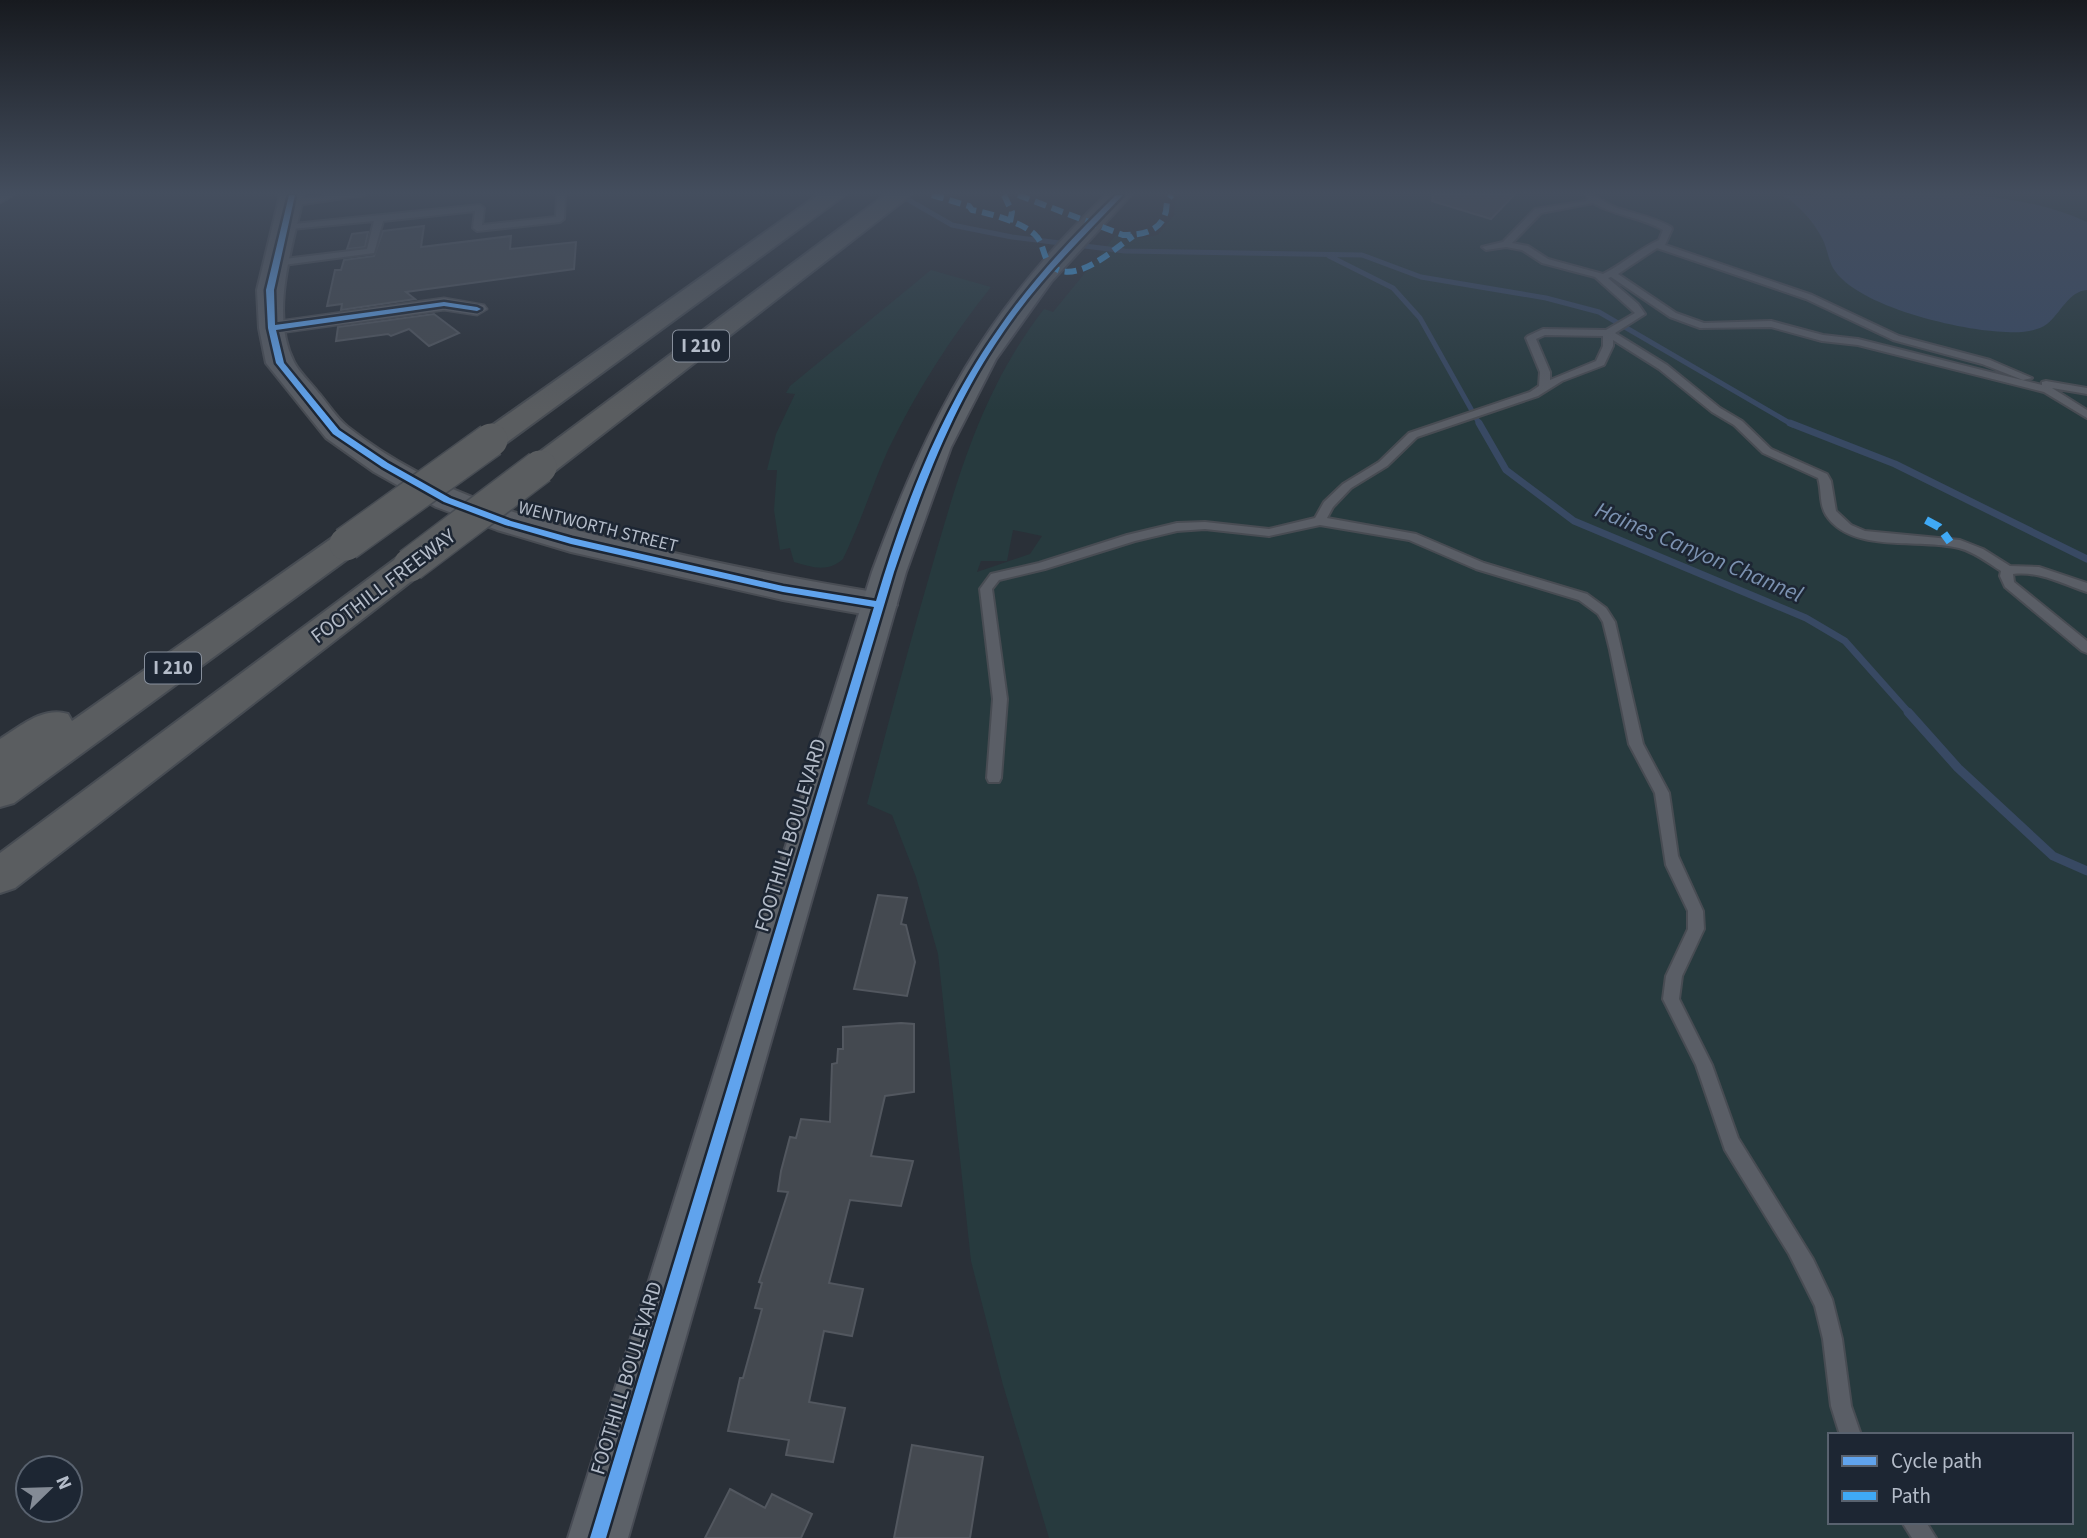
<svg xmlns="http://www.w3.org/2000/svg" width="2087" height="1538" font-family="'Source Sans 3',sans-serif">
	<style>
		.green { fill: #273a3e; fill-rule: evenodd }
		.water { fill: #384963 }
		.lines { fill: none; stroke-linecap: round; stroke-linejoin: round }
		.stream-far2 { stroke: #384963; stroke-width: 5 }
		.stream-far1 { stroke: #384963; stroke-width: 7 }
		.stream { stroke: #384963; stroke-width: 9 }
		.building { fill: #444950; stroke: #52575f; stroke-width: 2 }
		.lane-casing { stroke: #484c53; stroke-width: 4 }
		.street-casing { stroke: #484c53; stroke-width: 3 }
		.secondary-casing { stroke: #484c53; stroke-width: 4 }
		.primary-casing { stroke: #484c55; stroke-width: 4 }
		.highway-casing { stroke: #474c53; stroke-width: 4 }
		.lane { fill: #5a5e66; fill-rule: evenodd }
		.street { fill: #5a5e66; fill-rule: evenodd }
		.secondary { fill: #595d64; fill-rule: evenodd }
		.primary { fill: #5c6168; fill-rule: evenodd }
		.highway { fill: #5a5d60; fill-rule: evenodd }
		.highway-bridge-casing { stroke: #474c53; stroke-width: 36; stroke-linecap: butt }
		.highway-bridge { stroke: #5a5d60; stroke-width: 33 }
		.quiet-far1 { stroke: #3fa9f5; stroke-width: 6; stroke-dasharray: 12 6; stroke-linecap: butt }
		.quiet { stroke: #3fa9f5; stroke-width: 8; stroke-dasharray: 15 8; stroke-linecap: butt }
		.cycleway-casing { stroke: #1d2633; stroke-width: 5 }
		.cycleway { fill: #60a3ed; fill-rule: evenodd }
		.labels { text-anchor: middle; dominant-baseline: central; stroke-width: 5; stroke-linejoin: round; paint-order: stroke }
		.far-street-label { font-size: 18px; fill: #b4bcc9; stroke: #1d2633 }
		.shield { fill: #1d2633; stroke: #878f9c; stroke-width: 2 }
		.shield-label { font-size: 19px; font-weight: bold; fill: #b4bcc9 }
		.street-label { font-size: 21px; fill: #b4bcc9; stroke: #1d2633 }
		.water-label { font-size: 23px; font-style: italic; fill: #7c92b1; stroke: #1d2633 }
	</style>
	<rect width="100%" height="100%" fill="#2a3038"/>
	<!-- green -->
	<path class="green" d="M1182 195H2087V1538H1049L1003 1385 971 1261 938 954 916 877 892 815 867 804C887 728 907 653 929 577 957 480 981 390 1044 309L1053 312 1116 235 1141 238 1158 235 1174 215 1175 202ZM1013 530 1042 536 1030 554 977 572 981 561H1007ZM1830 1435H2071V1522H1830Z
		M931 270 991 287C951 337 916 392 888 450 872 486 860 524 843 559 828 573 811 567 794 562L790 548 780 550 774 510 777 470H767L776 434 795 394 786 393 790 386Z"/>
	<!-- water -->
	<path class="water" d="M1782 195C1878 195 1998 181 2087 222V290C2069 291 2060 314 2047 324 2036 332 2019 333 2006 332 1963 331 1856 307 1833 268 1828 259 1827 247 1822 238 1813 221 1799 205 1782 195Z"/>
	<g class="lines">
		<!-- stream-far2 -->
		<path class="stream-far2" d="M900 195 952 225 1012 237 1125 251 1362 255 1421 277 1546 298 1599 312 1793 425
			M1329 256 1393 288 1420 318 1480 425"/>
		<!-- stream-far1 -->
		<path class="stream-far1" d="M1479 423 1506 470 1574 521 1806 618 1845 641 1910 714
			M1790 423 1895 464 2087 559"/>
		<!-- stream -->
		<path class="stream" d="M1908 712 1958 768 2053 856 2087 871"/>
	</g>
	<!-- building -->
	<path class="building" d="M1433 195H1514L1491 219 1432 201Z
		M424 226 421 247 511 236 510 249 576 242 574 269 406 292 415 299 341 310 342 304 327 306 335 270H341L344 260 374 256 383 231Z
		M368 232 365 247 347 249 352 234Z
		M434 314 459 333 429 346 409 329 391 336 388 334 336 341 338 327Z
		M878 895 907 898 901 924 906 925 915 962 907 996 854 989Z
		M901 1023 914 1024V1092L885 1096 871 1156 913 1161 901 1206 850 1200 829 1283 863 1289 852 1336 824 1331 809 1402 845 1408 833 1462 786 1455 789 1440 728 1431 740 1378H743L762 1309 755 1308 762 1283 759 1282 788 1192 778 1191 781 1171 790 1137 796 1138 801 1119 830 1122 832 1064 837 1063 838 1049H843V1027Z
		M912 1445 983 1457 970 1538H894Z
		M730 1489 765 1508 772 1494 812 1514 801 1538H705Z"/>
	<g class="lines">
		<defs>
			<path id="lane" d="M335 195H364L290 206 286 203 290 200Z
				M557 195H565L564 219 560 222 477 231 473 228 475 211 383 221 374 253 276 266 271 263 276 260 367 249 374 221 281 230V226L284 225 480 205 484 208 482 225 556 217Z
				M1586 195C1598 195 1606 204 1617 208 1635 214 1654 217 1671 227L1672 229 1665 245 1812 295 1899 336 1990 360 2032 378 2023 380 1982 364 1893 340 1806 299 1657 248 1618 274 1676 313 1704 323 1771 321 1823 335 1858 339 2042 385V382L2046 381 2087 388V394L2052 388 2087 410V418L2044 392 1858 345 1822 341 1771 327 1700 328 1670 317 1611 277 1608 278 1638 304 1645 314 1615 333 1667 365 1720 408 1742 421 1771 449 1827 474 1831 481 1836 511 1851 525 1865 531 1960 540 1983 549 2010 566 2039 567 2087 583V592C2062 584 2041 571 2013 574L2014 582 2087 641V653L2082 651 2005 587 2000 576 2001 571C1988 563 1975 552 1959 548 1920 538 1851 554 1826 515 1819 504 1822 490 1818 478L1763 453 1734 425 1712 412 1659 369 1613 340V346L1604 365 1562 381 1538 396 1417 437 1387 466 1351 488 1333 507 1327 518 1416 534 1484 563 1587 594 1606 608 1615 622 1643 744 1669 793 1678 856 1703 911 1704 929 1682 976 1679 999 1712 1065 1738 1138 1813 1259 1832 1299 1842 1339 1851 1406 1861 1435H1840L1831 1406 1823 1339 1815 1306 1789 1254 1725 1150 1696 1065 1663 999 1666 976 1688 929V911L1666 865 1655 793 1629 744 1610 650 1603 622 1598 614 1579 600 1476 569 1409 540 1320 525 1269 536 1205 529 1177 531 1135 541 1045 569 999 580 992 589 1007 699 1001 778 999 782H989L987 778 993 699 980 589 991 574 1039 563 1127 535 1177 523 1205 522 1269 529 1315 518 1324 502 1343 484 1379 462 1409 433 1530 392 1539 386 1540 372 1526 338 1528 336 1543 329 1606 330 1635 313 1595 277 1542 263 1522 250 1506 247 1486 250 1482 247 1503 242 1535 209 1586 201 1588 198ZM1593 203C1615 216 1641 217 1663 230L1659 240C1639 249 1623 264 1603 274L1548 259 1528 246 1512 243 1541 213ZM1545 335 1603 336V346L1596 361 1550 380V372L1536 339Z
				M1902 1522H1926L1936 1538H1912Z"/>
			<path id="street" d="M0 195H14L0 203Z
				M444 298 484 305 487 309 477 315 444 310 272 334 262 328 272 322Z"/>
			<path id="secondary" d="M280 195H304C293 244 269 314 294 362 299 372 310 382 317 391 327 402 336 418 348 427 439 499 551 526 661 550 734 567 806 581 880 593L892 597 897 605 892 613 880 617 783 600 571 552 497 530 436 507 374 472 326 438 266 363 259 328 257 290Z"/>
			<path id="primary" d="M1106 195H1131L1051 282 996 359 951 447 906 572 628 1538H568L872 572C930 415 984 312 1106 195Z"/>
			<path id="highway" d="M818 195H845L502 446 491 449 480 446 476 440 480 434Z
				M885 195H911L551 474 540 476 529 474 525 467 529 460Z
				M346 533 357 536 362 544 357 552 14 803 0 807V739C21 726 43 706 68 714L72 721 335 536Z
				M410 554 422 557 427 565 422 573 15 888 0 893V853L398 557Z"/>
		</defs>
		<!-- lane casing -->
		<use href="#lane" class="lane-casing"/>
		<!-- street casing -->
		<use href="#street" class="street-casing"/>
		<!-- secondary casing -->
		<use href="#secondary" class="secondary-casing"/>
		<!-- primary casing -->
		<use href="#primary" class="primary-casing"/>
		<!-- highway casing -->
		<use href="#highway" class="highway-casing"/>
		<!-- lane -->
		<use href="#lane" class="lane"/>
		<!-- street -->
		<use href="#street" class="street"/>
		<!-- secondary -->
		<use href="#secondary" class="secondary"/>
		<!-- primary -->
		<use href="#primary" class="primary"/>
		<!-- highway -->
		<use href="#highway" class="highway"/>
		<defs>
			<path id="highway-bridge" d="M346 544 491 440
				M410 565 540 467"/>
		</defs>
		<!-- highway-bridge casing -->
		<use href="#highway-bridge" class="highway-bridge-casing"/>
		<!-- highway-bridge -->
		<use href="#highway-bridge" class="highway-bridge"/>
		<!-- quiet-far1 -->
		<path class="quiet-far1" d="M932 195 969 206 972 210C989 213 1026 223 1037 237 1044 245 1043 259 1052 266 1075 286 1114 249 1133 236
			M1004 195 1012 212 1010 222
			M1018 195 1123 235C1142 235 1161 232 1166 211 1167 203 1166 201 1172 195"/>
		<!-- quiet -->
		<path class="quiet" d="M1926 520 1939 527 1950 542"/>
		<defs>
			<path id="cycleway" d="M289 195H295L274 290 275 325 444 302 477 307 481 309 477 311 444 306 276 330 284 363 339 430 388 463 450 498 511 521 572 538 783 586 876 601C904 507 940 412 997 331 1031 281 1073 237 1116 195H1123C1081 239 1038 281 1004 331 953 404 922 488 894 572L606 1538H590L874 607 783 592 571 544 505 525 444 502 382 467 333 434 276 363 268 328 266 290Z"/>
		</defs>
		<!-- cycleway casing -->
		<use href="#cycleway" class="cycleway-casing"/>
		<!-- cycleway -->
		<use href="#cycleway" class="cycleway"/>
	</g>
	<!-- sky -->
	<linearGradient id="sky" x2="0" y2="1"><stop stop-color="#171a1f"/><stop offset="0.47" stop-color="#444e5e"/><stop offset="1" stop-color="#444e5e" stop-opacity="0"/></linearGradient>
	<rect width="2087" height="411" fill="url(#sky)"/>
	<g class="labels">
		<!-- far-street labels -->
		<g class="far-street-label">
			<text transform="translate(598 527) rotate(14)">WENTWORTH STREET</text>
		</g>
		<!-- shield labels -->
		<g class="shield">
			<rect x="673" y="330.5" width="56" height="31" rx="5"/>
			<rect x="145" y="652.5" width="56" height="31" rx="5"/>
		</g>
		<g class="shield-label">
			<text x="701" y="346">I 210</text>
			<text x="173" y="668">I 210</text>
		</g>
		<!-- street labels -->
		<g class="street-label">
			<text transform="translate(383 586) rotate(-37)">FOOTHILL FREEWAY</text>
			<text transform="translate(790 835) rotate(-73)">FOOTHILL BOULEVARD</text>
			<text transform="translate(626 1378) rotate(-73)">FOOTHILL BOULEVARD</text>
		</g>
		<!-- water labels -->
		<g class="water-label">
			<text transform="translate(1699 552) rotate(23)">Haines Canyon Channel</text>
		</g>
	</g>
	<!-- legend -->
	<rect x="1828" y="1433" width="245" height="91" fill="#1d2633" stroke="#59626f" stroke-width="2"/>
	<rect x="1842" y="1456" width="35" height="10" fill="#60a3ed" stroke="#59626f" stroke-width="2"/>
	<text x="1891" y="1468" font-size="21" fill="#b4bcc9">Cycle path</text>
	<rect x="1842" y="1491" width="35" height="10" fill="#3fa9f5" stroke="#59626f" stroke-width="2"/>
	<text x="1891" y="1503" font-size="21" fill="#b4bcc9">Path</text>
	<!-- north arrow -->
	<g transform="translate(49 1489) rotate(67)"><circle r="33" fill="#1d2633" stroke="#59626f" stroke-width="2"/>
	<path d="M0-5L12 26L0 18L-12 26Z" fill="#848b96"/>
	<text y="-10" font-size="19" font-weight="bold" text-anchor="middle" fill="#b4bcc9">N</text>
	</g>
</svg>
